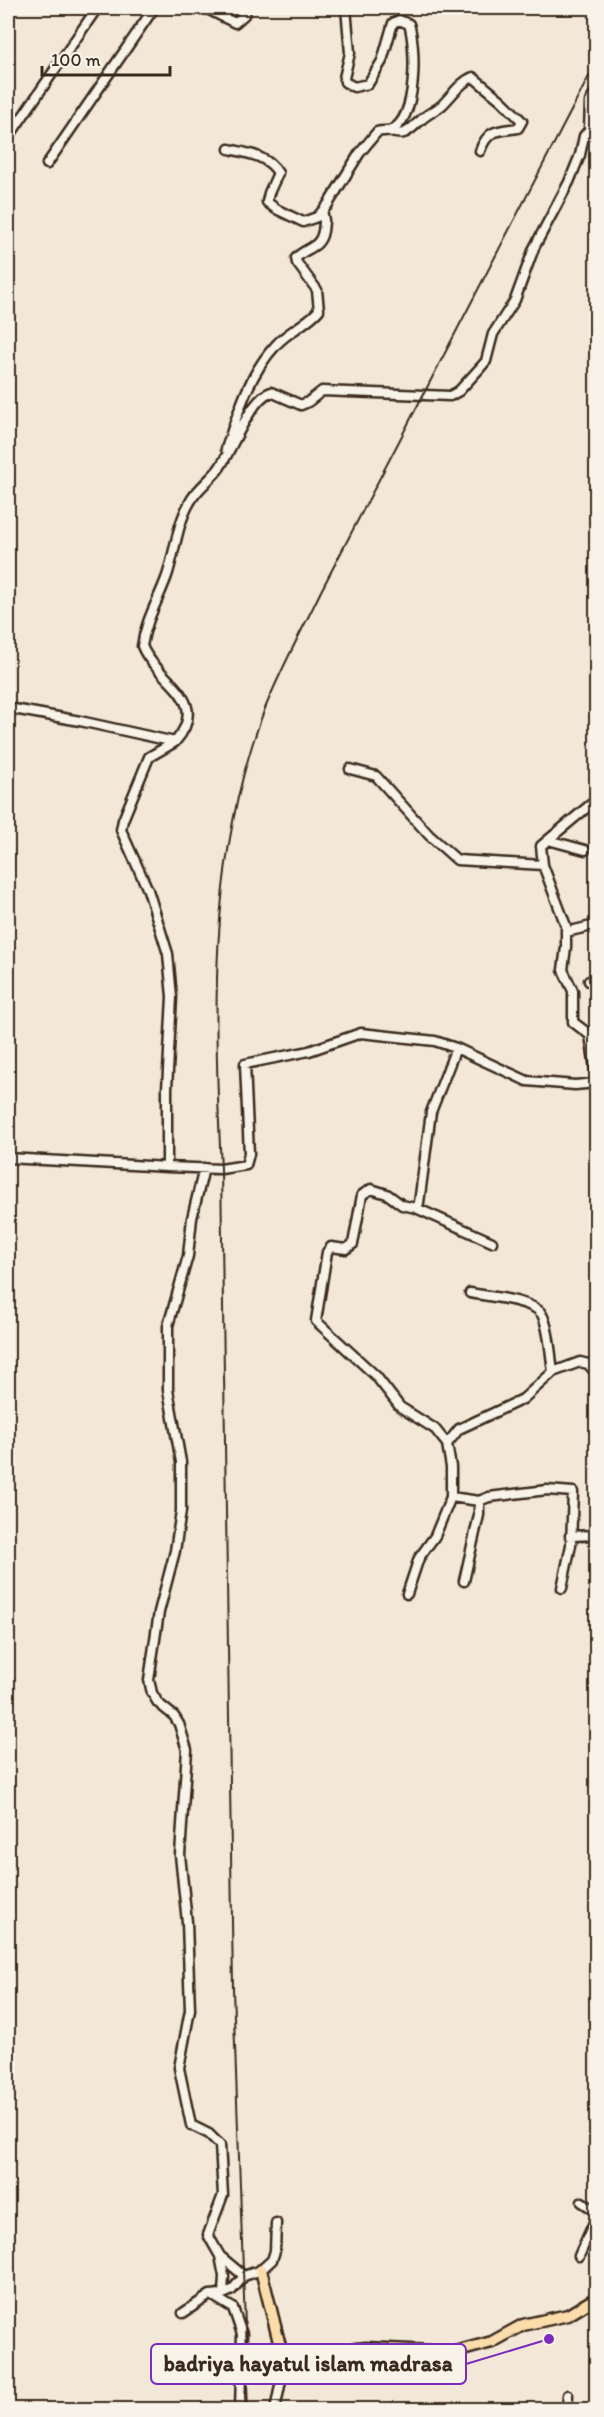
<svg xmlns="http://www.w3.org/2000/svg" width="604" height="2417" font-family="Itim,sans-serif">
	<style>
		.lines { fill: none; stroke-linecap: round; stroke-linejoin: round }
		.minor-casing { stroke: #3b2a1e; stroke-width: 13 }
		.major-casing { stroke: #3b2a1e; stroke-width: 15 }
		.minor { stroke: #f7f3e8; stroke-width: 8 }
		.major { stroke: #fbddab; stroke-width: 10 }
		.rail { stroke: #3b2a1e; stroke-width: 2 }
		.leader { fill: none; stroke: #7b2cbf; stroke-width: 2 }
		.callout-dot { fill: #7b2cbf; stroke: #f7f3e8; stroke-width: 2 }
		.callout { fill: #f7f3e8; stroke: #7b2cbf; stroke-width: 2 }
		.callout-label { font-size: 22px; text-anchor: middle; font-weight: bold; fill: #3b2a1e }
	</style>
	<rect width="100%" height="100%" fill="#f3e8d7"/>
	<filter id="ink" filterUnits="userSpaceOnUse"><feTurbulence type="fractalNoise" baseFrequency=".0167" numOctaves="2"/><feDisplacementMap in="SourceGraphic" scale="12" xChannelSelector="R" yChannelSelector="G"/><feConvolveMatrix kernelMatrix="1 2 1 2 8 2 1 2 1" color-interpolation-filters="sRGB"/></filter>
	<g filter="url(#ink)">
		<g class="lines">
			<defs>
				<path id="minor" d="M205 8 235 23 244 15 247 8
					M389 131C405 138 409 130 421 120 427 114 435 111 441 106 451 97 460 82 473 77L502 101 522 121 518 128C497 131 488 129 480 151
					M8 138 97 8
					M229 149C248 153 268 156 278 173L269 193 267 202 276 209 303 222 317 217 327 206 359 154 377 132C382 130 387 132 391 130 418 119 416 46 409 24L399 20 393 23 382 61 368 84 354 87 345 82 344 78 350 53 346 8
					M47 164 154 8
					M226 449C238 412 249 374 276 345 288 331 306 325 319 310L317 290 297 263 296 258C306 247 320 249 323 231 324 223 325 219 322 212
					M8 708 80 721 175 742 149 757 123 820 121 830 148 890 168 954 172 997 167 1089V1167L8 1158
					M175 742C213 698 156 681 142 646 146 619 158 601 167 576 175 552 177 524 190 502 197 488 211 480 220 467 232 449 251 398 271 392L301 405 308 402 322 391 450 396 459 391 480 368 486 361 493 334 515 300 534 248 569 182 580 155 584 136 589 130 590 102 596 91
					M350 769 376 776 429 835 457 860 543 865
					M548 840 596 800
					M585 850 548 840 541 846 543 865 566 926V947L563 970 573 991V1022L590 1035 596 1075
					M566 932 596 925
					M589 981 596 979
					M167 1167 221 1169 246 1165 249 1154 245 1064 309 1051 361 1033 435 1041 456 1048 527 1081 575 1085 596 1083
					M204 1168 192 1218 188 1256 168 1326V1390L181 1462V1511L175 1551 159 1612 149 1680 152 1693 158 1703 174 1716 179 1724 187 1750 180 1855 187 1922 190 2010 179 2068 191 2125 209 2134 220 2145 223 2195 208 2235 220 2256 224 2276 223 2294
					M416 1208 492 1242
					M470 1293C487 1296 531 1300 541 1313 549 1324 551 1359 553 1372
					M447 1444 459 1429 523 1399 553 1372 580 1362 588 1364 596 1373
					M451 1497 479 1501 489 1497 547 1490 573 1492 571 1545 562 1588
					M570 1536 596 1535
					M464 1581 479 1515V1501
					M407 1594 419 1558 435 1536 451 1497V1467L447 1444 435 1429 400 1407 376 1376 316 1321 327 1252 331 1247 346 1249 353 1244 362 1195 371 1189 387 1194 402 1205 416 1208 419 1203 431 1112 456 1048
					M582 2202 596 2211
					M220 2256 244 2276
					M579 2256 596 2218
					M213 2296 233 2308 242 2334 240 2410
					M183 2313 210 2295 223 2294 232 2290 244 2276 261 2270 272 2260 275 2251 276 2223
					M275 2410 286 2356
					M567 2410 568 2395"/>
				<path id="major" d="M261 2270 281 2350 286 2356 366 2348 455 2352 492 2342 523 2325 568 2315 596 2298"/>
			</defs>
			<!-- minor casing -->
			<use href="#minor" class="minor-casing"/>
			<!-- major casing -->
			<use href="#major" class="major-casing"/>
			<!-- minor -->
			<use href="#minor" class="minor"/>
			<!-- major -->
			<use href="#major" class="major"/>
			<!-- rail -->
			<path class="rail" d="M248 2410 233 1989 221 1169C214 1018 208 864 261 719 277 675 301 633 321 591L596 63"/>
		</g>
	</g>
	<!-- callouts -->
	<path class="leader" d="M549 2339L466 2364"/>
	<circle class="callout-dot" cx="549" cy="2339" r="6"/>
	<rect class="callout" x="151" y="2344" width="315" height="40" rx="6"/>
	<g class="callout-label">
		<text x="308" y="2371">badriya hayatul islam madrasa</text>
	</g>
	<!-- margin -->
	<rect width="604" height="2417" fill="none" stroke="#f7f3e8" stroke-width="30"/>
	<rect x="15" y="15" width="574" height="2387" fill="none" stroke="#3b2a1e" stroke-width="2" filter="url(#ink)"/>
	<!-- scale -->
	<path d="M42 66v9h128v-9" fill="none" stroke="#3b2a1e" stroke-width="3"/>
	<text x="51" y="66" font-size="18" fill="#3b2a1e" stroke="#f7f3e8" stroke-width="4.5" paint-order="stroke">100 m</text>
</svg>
